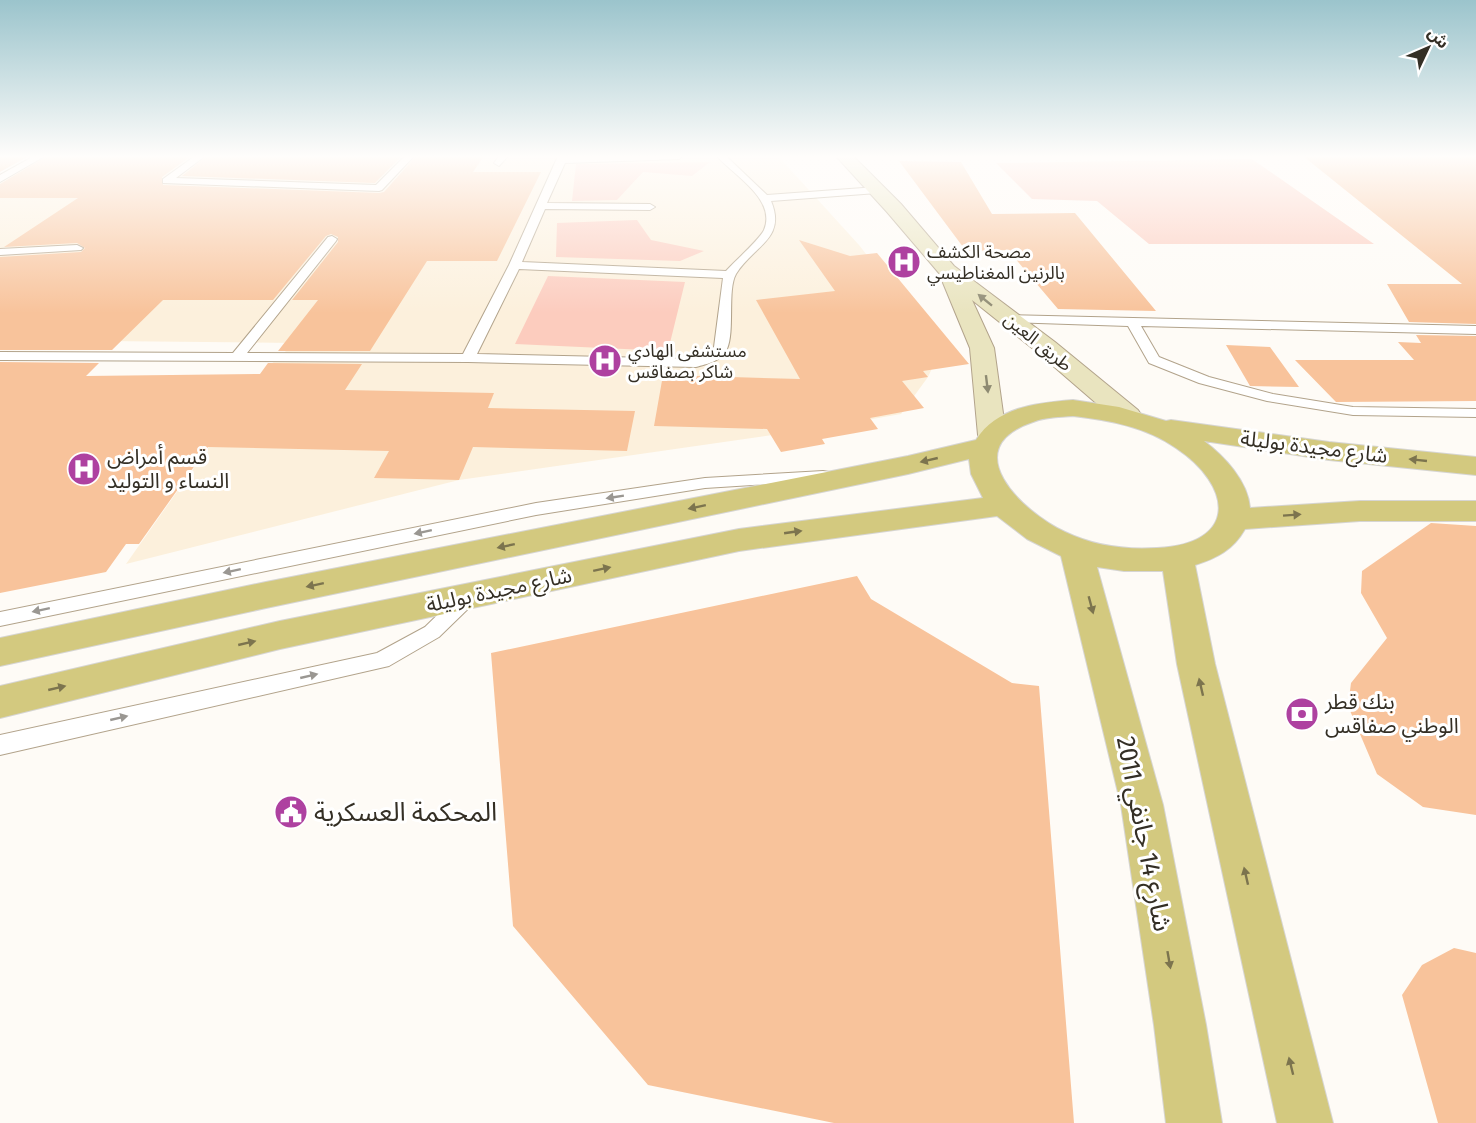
<svg xmlns="http://www.w3.org/2000/svg" width="1476" height="1123" font-family="'Fira Sans Condensed','Noto Sans Arabic',sans-serif">
	<style>
		.built { fill: #fcf0dc }
		.green { fill: #fcccbe }
		.building { fill: #f8c39b }
		.lines { fill: none; stroke-linecap: round; stroke-linejoin: round }
		.service-casing { stroke: #b2a38b; stroke-width: 2 }
		.secondary-casing { stroke: #b2a38b; stroke-width: 2 }
		.primary-casing { stroke: #d6d5d3; stroke-width: 2 }
		.service { fill: #fff; fill-rule: evenodd }
		.secondary { fill: #e9e4bf; fill-rule: evenodd }
		.primary { fill: #d3c97f; fill-rule: evenodd }
		.oneway { fill: #8e8a72 }
		.oneway2 { fill: #7c744e }
		.oneway3 { fill: #9a9792 }
		.labels { text-anchor: middle; dominant-baseline: central; stroke-width: 6; stroke-linejoin: round; paint-order: stroke }
		.far-poi-label { font-size: 18px; fill: #342f25; stroke: #fff; text-anchor: start }
		.far-street-label { font-size: 18px; fill: #342f25; stroke: #fff }
		.street-label { font-size: 21px; fill: #342f25; stroke: #fff }
		.poi-label { font-size: 21px; fill: #342f25; stroke: #fff; text-anchor: start }
		.near-poi-label { font-size: 26px; fill: #342f25; stroke: #fff; text-anchor: start }
		.near-street-label { font-size: 26px; fill: #342f25; stroke: #fff }
	</style>
	<rect width="100%" height="100%" fill="#fefbf6"/>
	<!-- built -->
	<path class="built" d="M37 156H778L859 245 941 349 928 377 901 414 815 429 459 480 126 564 260 374 295 343 0 340V178Z"/>
	<!-- green -->
	<path class="green" d="M1252 159 1374 244H1149L1097 201 1032 199 996 163Z
		M710 162 692 176 643 172 617 200 572 201 576 164Z
		M637 220 651 240 704 251 680 261 556 257 557 223Z
		M548 276 685 282 668 351 515 344Z"/>
	<!-- building -->
	<path class="building" d="M0 156H29L0 172Z
		M47 156H191L162 177 163 185 379 193 384 192 416 156H484L473 172H541L497 261H427L370 351H278L318 300H292L338 242V237L331 234 326 236 273 300H163L112 350H0V257L81 252 85 248 77 243 4 247 78 198H0V184Z
		M207 156H402L375 183 182 176Z
		M1303 156H1476V324L1409 322 1387 284H1462Z
		M899 161 961 162 992 214 1075 213 1156 311 1058 309 1008 250 966 251Z
		M799 240 850 256 877 253 969 364 923 371 928 377 902 381 924 408 870 418 878 429 822 439 825 444 781 452 767 429 654 426 663 375 800 379 756 300 835 291Z
		M1416 335 1476 336V401L1336 402 1295 360H1414L1398 342 1421 343Z
		M1226 345 1270 347 1299 387 1250 386Z
		M0 362 99 363 86 376 260 374 268 363 362 364 345 390 494 393 488 408 635 411 627 451 473 447 459 480 374 478 389 451 208 447 139 544H126L106 572 0 593Z
		M1431 523 1476 526V815L1423 807 1377 774 1348 706 1351 683 1387 638 1361 593 1362 571Z
		M857 576 871 599 1012 683 1039 686 1074 1123H834L648 1085 513 926 491 653Z
		M1454 948 1476 953V1123H1438L1402 995 1422 965Z"/>
	<g class="lines">
		<defs>
			<path id="service" d="M34 156H45L0 182V175Z
				M195 156H205L176 178 376 185 405 156H414L382 190 379 191 163 183V179Z
				M499 156H508L499 166 494 163Z
				M558 156H683L679 159 565 163 547 203 650 204 655 207 650 210 545 209 522 262 726 271C734 262 760 239 764 230 777 199 733 175 717 156H726L767 195 877 187 882 190 877 193 771 201C787 239 753 246 736 274 727 290 735 331 727 349 722 361 707 364 696 367L468 362 0 360V352L233 353 328 237 332 236 337 239 336 241 247 353 463 354 509 265ZM519 269 723 278 714 347 708 354 695 359 477 354Z
				M77 245 83 248 81 250 0 255V249Z
				M1009 315 1476 326V334L1141 326 1159 357 1209 377 1273 394 1353 407 1476 409V417L1353 415 1267 401 1199 383 1149 363 1128 326 1005 322 1003 319Z
				M823 471 829 472 831 476 829 480 705 488 536 515 0 626V612L536 503 705 478Z
				M468 590 475 592 477 597 475 602 439 637 389 666 0 755V735L377 653 425 627 461 592Z"/>
			<path id="secondary" d="M836 156H853L901 204 954 266 1055 342 1138 410 1142 416 1138 422 1128 424 1118 422 1037 352 972 300 994 348 1006 435 1002 441 992 443 982 441 978 435 970 348 939 273 887 212Z"/>
			<path id="primary" d="M1073 400 1119 407 1166 421 1171 420 1329 442 1476 457V475L1329 460 1204 441C1224 456 1248 481 1250 508L1360 501H1476V521H1360L1245 529C1233 550 1217 558 1195 565L1215 664 1333 1123H1277L1177 664 1163 571H1124L1097 567 1163 805 1206 1025 1222 1123H1166L1154 1025 1121 805 1061 556 1027 539 997 516 739 551 280 649 0 718V686L280 621 739 529 983 498 971 474 969 459 908 474 266 608 0 666V638L266 582 908 456 976 440C996 407 1037 403 1073 400ZM1073 416C1109 420 1146 427 1176 448 1233 486 1239 544 1157 548 1126 550 1094 546 1065 532 1022 512 955 448 1033 422 1045 417 1060 417 1073 416Z"/>
		</defs>
		<!-- service casing -->
		<use href="#service" class="service-casing"/>
		<!-- secondary casing -->
		<use href="#secondary" class="secondary-casing"/>
		<!-- primary casing -->
		<use href="#primary" class="primary-casing"/>
		<!-- service -->
		<use href="#service" class="service"/>
		<!-- secondary -->
		<use href="#secondary" class="secondary"/>
		<!-- primary -->
		<use href="#primary" class="primary"/>
	</g>
	<!-- one-way arrows -->
	<defs><path id="oneway-solid" d="M-6-.8H1V-3.2L6.5 0L1 3.2V.8H-6Z" transform="scale(1.5)"/></defs>
	<g class="oneway">
		<use href="#oneway-solid" transform="translate(985 300) rotate(-141)"/>
		<use href="#oneway-solid" transform="translate(987 384) rotate(83)"/>
	</g>
	<g class="oneway2">
		<use href="#oneway-solid" transform="translate(929 460) rotate(167)"/>
		<use href="#oneway-solid" transform="translate(1418 460) rotate(-174)"/>
		<use href="#oneway-solid" transform="translate(697 507) rotate(168)"/>
		<use href="#oneway-solid" transform="translate(1292 515) rotate(-4)"/>
		<use href="#oneway-solid" transform="translate(793 532) rotate(-8)"/>
		<use href="#oneway-solid" transform="translate(506 546) rotate(168)"/>
		<use href="#oneway-solid" transform="translate(602 569) rotate(-12)"/>
		<use href="#oneway-solid" transform="translate(315 585) rotate(168)"/>
		<use href="#oneway-solid" transform="translate(1091 605) rotate(75)"/>
		<use href="#oneway-solid" transform="translate(247 643) rotate(-13)"/>
		<use href="#oneway-solid" transform="translate(1201 687) rotate(-103)"/>
		<use href="#oneway-solid" transform="translate(57 688) rotate(-13)"/>
		<use href="#oneway-solid" transform="translate(1246 876) rotate(-103)"/>
		<use href="#oneway-solid" transform="translate(1169 960) rotate(80)"/>
		<use href="#oneway-solid" transform="translate(1291 1066) rotate(-104)"/>
	</g>
	<g class="oneway3">
		<use href="#oneway-solid" transform="translate(615 497) rotate(171)"/>
		<use href="#oneway-solid" transform="translate(423 532) rotate(168)"/>
		<use href="#oneway-solid" transform="translate(232 571) rotate(168)"/>
		<use href="#oneway-solid" transform="translate(41 610) rotate(168)"/>
		<use href="#oneway-solid" transform="translate(309 676) rotate(-13)"/>
		<use href="#oneway-solid" transform="translate(119 718) rotate(-13)"/>
	</g>
	<!-- sky -->
	<linearGradient id="sky" x2="0" y2="1"><stop stop-color="#9bc4cc"/><stop offset="0.5" stop-color="#fffdfb"/><stop offset="1" stop-color="#fffdfb" stop-opacity="0"/></linearGradient>
	<rect width="1476" height="313" fill="url(#sky)"/>
	<!-- icons -->
	<defs>
		<symbol id="hospital-disc" viewBox="-11 -11 22 22"><circle r="9.5" fill="#ae41a0" stroke="#fff"/><path d="M-5-5h3v3.5h4V-5h3V5h-3V1.5h-4V5h-3Z" fill="#fff"/></symbol>
		<symbol id="bank-disc" viewBox="-11 -11 22 22"><circle r="9.5" fill="#ae41a0" stroke="#fff"/><path d="M-6-4H6V4H-6ZM0-2.3a2.3 2.3 0 1 0 0 4.6a2.3 2.3 0 1 0 0-4.6Z" fill="#fff"/></symbol>
		<symbol id="civic-disc" viewBox="-11 -11 22 22"><circle r="9.5" fill="#ae41a0" stroke="#fff"/><path d="M-.6-6.5H3V-4.5H.6V-3L4-1V1h2V6H-6V1h2V-1L-.6-3ZM-1.2 2.5V6h2.4V2.5Z" fill="#fff"/></symbol>
	</defs>
	<g fill-rule="evenodd">
		<use href="#hospital-disc" x="885" y="243" width="38" height="38"/>
		<use href="#hospital-disc" x="586" y="342" width="38" height="38"/>
		<use href="#hospital-disc" x="65" y="450" width="38" height="38"/>
		<use href="#bank-disc" x="1283" y="695" width="38" height="38"/>
		<use href="#civic-disc" x="272" y="793" width="38" height="38"/>
	</g>
	<g class="labels">
		<!-- far-poi labels -->
		<g class="far-poi-label">
			<text x="927" y="252">مصحة الكشف<tspan x="927" dy="21">بالرنين المغناطيسي</tspan></text>
			<text x="628" y="351">مستشفى الهادي<tspan x="628" dy="21">شاكر بصفاقس</tspan></text>
		</g>
		<!-- far-street labels -->
		<g class="far-street-label">
			<text transform="translate(1038 342) rotate(39)">طريق العين</text>
		</g>
		<!-- street labels -->
		<g class="street-label">
			<text transform="translate(1314 447) rotate(7)">شارع مجيدة بوليلة</text>
			<text transform="translate(499 590) rotate(-12)">شارع مجيدة بوليلة</text>
		</g>
		<!-- poi labels -->
		<g class="poi-label">
			<text x="107" y="457">قسم أمراض<tspan x="107" dy="24">النساء و التوليد</tspan></text>
			<text x="1325" y="702">بنك قطر<tspan x="1325" dy="24">الوطني صفاقس</tspan></text>
		</g>
		<!-- near-poi labels -->
		<g class="near-poi-label">
			<text x="314" y="812">المحكمة العسكرية</text>
		</g>
		<!-- near-street labels -->
		<g class="near-street-label">
			<text transform="translate(1144 834) rotate(79)">شارع 14 جانفي 2011</text>
		</g>
	</g>
	<!-- north arrow -->
	<g transform="translate(1428 48) rotate(46)" stroke="#ffffff" stroke-width="4.5" paint-order="stroke">
	<path d="M0-4.5L10 22L0 15L-10 22Z" fill="#342f25"/>
	<text y="-9" font-size="16" font-weight="bold" text-anchor="middle" fill="#342f25">ش</text>
	</g>
</svg>
